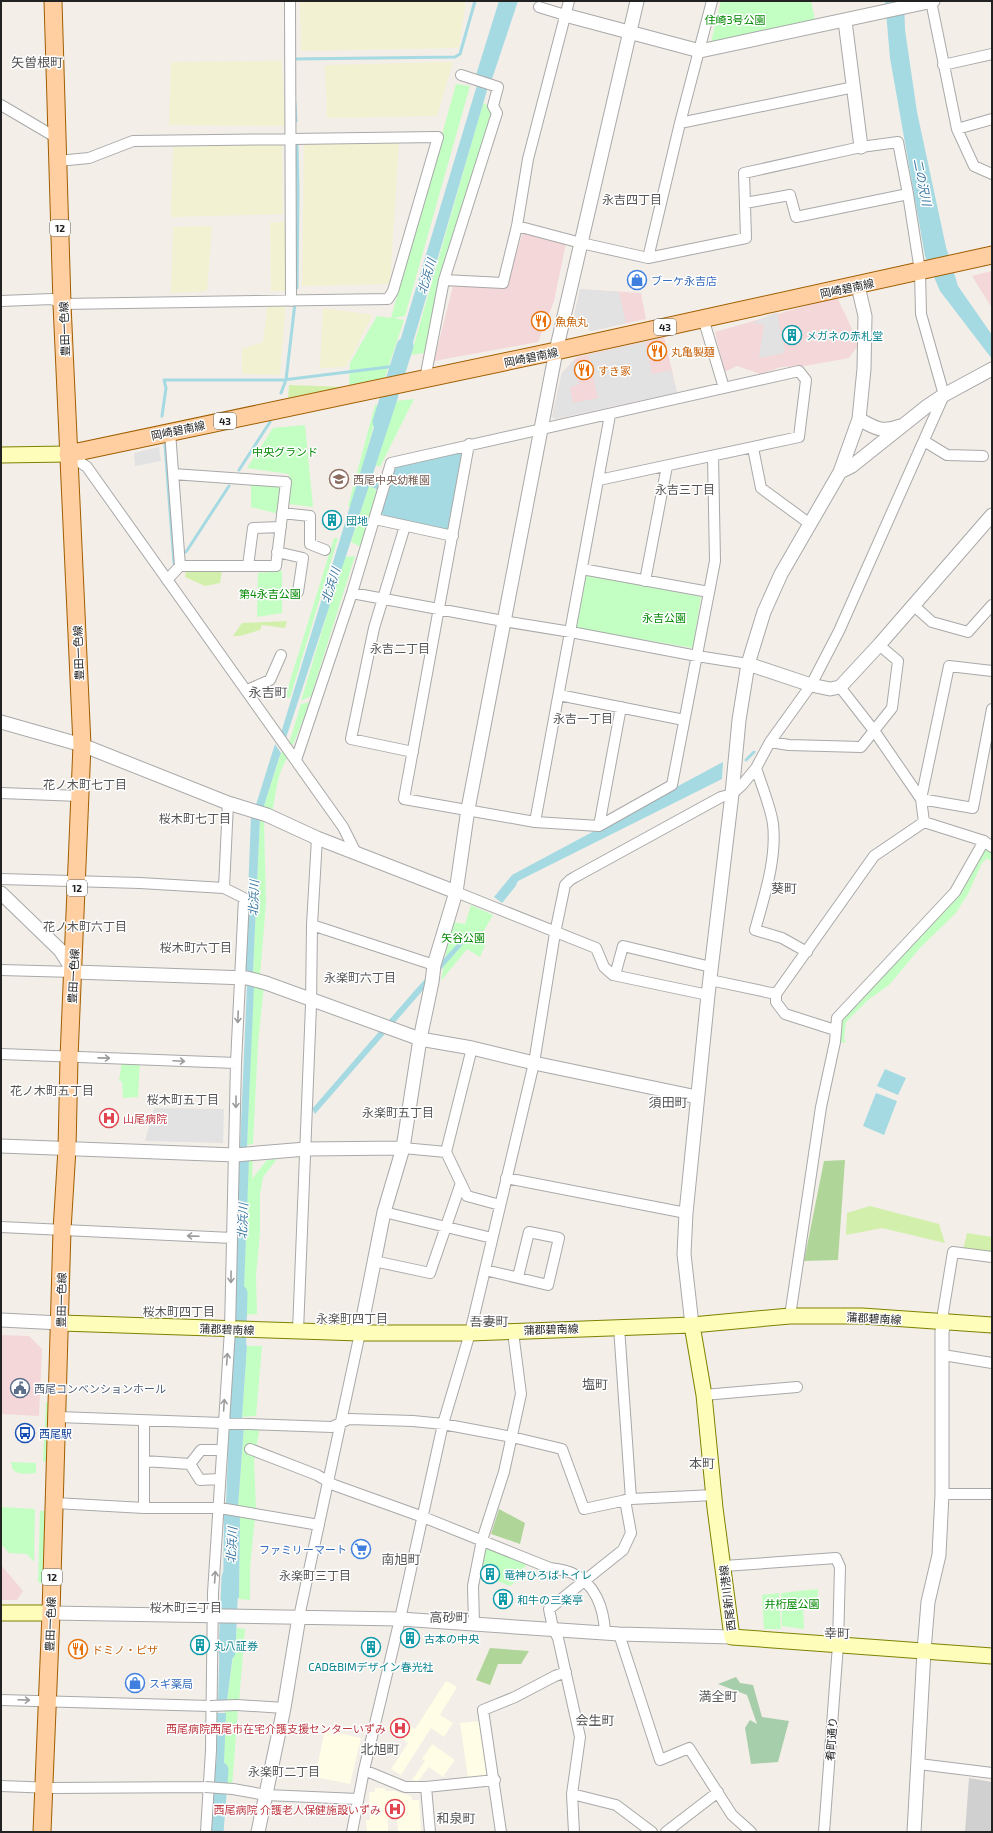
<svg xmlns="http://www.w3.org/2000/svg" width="993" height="1833" font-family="'Exo 2','Noto Sans JP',sans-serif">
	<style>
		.commercial { fill: #f4d7d8 }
		.education { fill: #fffde5 }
		.religious { fill: #d0d0d0 }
		.farmland { fill: #f2f2d2 }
		.grass { fill: #d2f0ab }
		.forest { fill: #b0d599 }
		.cemetery { fill: #a7ceaa }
		.park { fill: #c3fec3 }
		.parking { fill: #e2e2e2 }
		.water { fill: #a5dae3 }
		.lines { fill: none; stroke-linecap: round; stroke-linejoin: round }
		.stream { stroke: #a5dae3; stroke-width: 3 }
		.river { stroke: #a5dae3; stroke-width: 17 }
		.minor-casing { stroke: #a9a9a9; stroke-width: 12 }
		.tertiary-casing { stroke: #a9a9a9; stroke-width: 15 }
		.secondary-casing { stroke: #7e8200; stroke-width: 17 }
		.primary-casing { stroke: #a05e00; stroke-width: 19 }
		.minor { stroke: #fff; stroke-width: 10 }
		.tertiary { stroke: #fff; stroke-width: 13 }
		.secondary { stroke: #fffdba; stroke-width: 15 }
		.primary { stroke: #ffcfa1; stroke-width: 17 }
		.minor-bridge-casing { stroke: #a9a9a9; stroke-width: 12; stroke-linecap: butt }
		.minor-bridge { stroke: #fff; stroke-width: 10 }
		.oneway { stroke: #9c9c9c }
		.labels { text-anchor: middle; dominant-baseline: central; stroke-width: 3; stroke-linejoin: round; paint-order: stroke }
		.shield { fill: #fff; stroke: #646464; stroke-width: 1 }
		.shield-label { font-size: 10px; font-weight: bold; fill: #222 }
		.park-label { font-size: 11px; fill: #038803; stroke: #fff }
		.shop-label { font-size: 11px; fill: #366cbe; stroke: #fff; text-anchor: start }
		.street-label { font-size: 11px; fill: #222; stroke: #fff }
		.food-label { font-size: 11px; fill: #c56008; stroke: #fff; text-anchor: start }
		.culture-label { font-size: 11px; fill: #0d838f; stroke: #fff; text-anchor: start }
		.education-label { font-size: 11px; fill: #785e54; stroke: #fff; text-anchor: start }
		.health-label { font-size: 11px; fill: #be3a42; stroke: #fff; text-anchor: end }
		.service-label { font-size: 11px; fill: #4e5e75; stroke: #fff; text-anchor: start }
		.transit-label { font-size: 11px; fill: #164399; stroke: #fff; text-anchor: start }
		.water-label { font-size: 12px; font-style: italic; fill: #3c78a2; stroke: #fff }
		.neighbourhood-label { font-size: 12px; fill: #555; stroke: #fff }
		.quarter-label { font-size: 13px; fill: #555; stroke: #fff }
	</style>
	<rect width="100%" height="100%" fill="#f3eee8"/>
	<!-- commercial -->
	<path class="commercial" d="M523 232 566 243 554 301 538 342 434 361 454 282 503 288 509 276Z
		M992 271V308L972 276Z
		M580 289 641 293 646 319 591 331 574 316Z
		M837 297 859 344 849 358 804 366 781 367 761 374 737 366 724 372 715 332Z
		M664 337 677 392 555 419 552 417 562 373 577 357Z
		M1 1335 29 1336 42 1349 39 1416 1 1414Z
		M1 1565 23 1591 17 1600H1Z"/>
	<!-- education -->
	<path class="education" d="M446 1681 457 1687 440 1715 453 1723 444 1737 431 1728 401 1775 391 1769 408 1743 387 1728 395 1717 415 1729Z
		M481 1721 487 1775 468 1778 460 1723Z
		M325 1730 361 1738 350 1784 315 1777Z
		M432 1744 455 1760 443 1777 429 1767 418 1781 412 1780 425 1761 422 1759Z
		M375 1788H385L386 1791H394L411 1796 412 1800H419L421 1832H398L397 1818H388V1832H367L366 1820H370L369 1792H375Z"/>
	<!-- religious -->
	<path class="religious" d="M969 1778 992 1782V1832H965Z"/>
	<!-- farmland -->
	<path class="farmland" d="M300 1H466L459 48 301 51Z
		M282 61 285 126 169 125 171 62Z
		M453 62 437 116 327 118 325 65Z
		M304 141 399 142 390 284 302 286Z
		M282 144 283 214 171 217 173 147Z
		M286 221 288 291H271L270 223Z
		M212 226 207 291 171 293 173 227Z
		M268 302H286L280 375 242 374V349L263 342Z
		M323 308 373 315 346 367 320 368Z"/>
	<!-- grass -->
	<path class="grass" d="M289 385 346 387 288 401Z
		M222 571 220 583 205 586 185 577 186 572Z
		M287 621 285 628 262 625 260 630 240 636H233L242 623Z
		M870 1206 939 1224 945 1243 882 1228 846 1235 847 1213Z
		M967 1233 992 1237V1253L963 1250Z"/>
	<!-- forest -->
	<path class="forest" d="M845 1160 838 1260 804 1261 824 1161Z
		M499 1509 525 1523 520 1544 491 1534Z
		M490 1648 529 1651 521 1664H498L490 1685 476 1680Z"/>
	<!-- cemetery -->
	<path class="cemetery" d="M736 1677 740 1683 753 1685 762 1717 789 1721 778 1762 751 1764 745 1728 750 1720 757 1724 747 1695 718 1684Z"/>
	<!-- park -->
	<path class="park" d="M721 1H811L815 20 711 42Z
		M456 84 470 86 405 316 394 318 404 320 384 380 349 387 350 363 377 316 391 318Z
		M483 103 495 109 424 353 411 355Z
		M414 399 380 467 373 464 396 401Z
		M375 405H379L352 507 348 506Z
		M305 425 313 507 289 504V474L247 468 273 428Z
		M251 483 284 485 279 514 251 507Z
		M369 485 378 492 363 548 351 542Z
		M334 538H338L290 698 285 697Z
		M355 556 311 696 301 701 344 557Z
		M282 571V613L257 617 258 573Z
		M585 573 701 597 693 648 575 628Z
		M310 702 293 745 289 743 301 704Z
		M286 749 290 754C277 770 276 794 272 814L263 809 281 753Z
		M260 818 268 819 264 822 266 903 260 976 253 974Z
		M989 846 992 848V862L987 858 982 863 968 894 955 914 920 948 889 985 868 1000 846 1022 844 1039 846 1043 837 1041 840 1018 939 911 982 849Z
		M471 905 493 915 478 941 485 945 480 957 467 949 441 981 449 936 453 922 465 924Z
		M253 983 264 985 258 1043 253 1144 247 1145Z
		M122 1061H140L138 1097 123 1098 122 1081H119Z
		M277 1159 263 1177 260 1194V1233L256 1276 257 1314 243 1315 248 1161 253 1160 252 1179 267 1160Z
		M247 1346H262L256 1416 242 1417Z
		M46 1402 50 1403 47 1462 43 1461Z
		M244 1425 260 1426 254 1461 256 1508 238 1507Z
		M11 1462 36 1463V1473C28 1474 19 1475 13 1470Z
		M1 1507 35 1509 34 1562 27 1554 9 1553 1 1544Z
		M40 1511H46L45 1585 38 1582Z
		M240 1516 255 1517 250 1568V1600L239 1599Z
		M485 1545 527 1561 521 1577 510 1586 480 1574Z
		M818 1589 817 1607H803L804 1629 782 1626 781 1593Z
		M779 1593 781 1629H764L762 1595Z
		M237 1628 245 1629 239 1702 227 1701Z
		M225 1707 238 1709 232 1787H223Z"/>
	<!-- parking -->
	<path class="parking" d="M580 289 619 292 626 323 591 331 574 316Z
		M777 312 785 353 759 358 764 325 752 323Z
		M645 342 652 374 671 370 677 392 555 419 552 417 562 373 574 360 579 384 570 387 573 403 598 398 588 355Z
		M159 447 161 461 135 466 134 453Z
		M154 1108 224 1109 223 1143 145 1141Z"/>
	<!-- water -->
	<path class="water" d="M499 1H518L492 79 476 75Z
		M885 1H904L905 30 917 112 946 247 958 286 992 335V359L940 291 925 256 890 58Z
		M477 85 488 87 406 366 391 371Z
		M398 397 372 477 388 483 393 464 467 447 451 531 379 517 385 493 369 486 285 741 281 733 382 401Z
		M275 744 281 753 279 758 263 809 255 808Z
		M723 762 722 779 518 881 515 887 502 903 494 897 512 875Z
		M251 816 260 818 253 972 245 970Z
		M461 940 465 942 315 1114 312 1109 416 989Z
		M247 984 254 986 247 1147H240Z
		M885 1069 906 1078 898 1095 877 1086Z
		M876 1093 897 1101 884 1135 863 1126Z
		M249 1159 243 1315 233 1314 238 1160Z
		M232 1343 247 1345 242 1418H228Z
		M244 1425 238 1507 226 1505 229 1426Z
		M224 1514 240 1516 239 1598 223 1601Z
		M220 1630H236L227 1701 218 1702Z
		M217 1713H226L223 1787 216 1786Z
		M213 1799 224 1800 223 1832H211Z"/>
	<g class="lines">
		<!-- stream -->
		<path class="stream" d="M293 59 455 57 460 54 475 1
			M295 103 296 121
			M297 288 298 193 297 142
			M281 393 286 380 295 303
			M162 416 166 388 164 380H283L396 366
			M165 445 174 563
			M239 470 270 422
			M186 552 229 486
			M746 760 754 752"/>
		<!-- river -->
		<path class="river" d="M381 422 405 346
			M237 1366 239 1293
			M227 1652 230 1577
			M215 1832 220 1770"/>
		<defs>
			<path id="minor" d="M290 1 291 301
				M931 1 957 129 992 119
				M539 7 565 15
				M943 65 992 54
				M1 105 57 138
				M680 123 854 87
				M957 129 974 166 992 174
				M745 203 790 195 796 217 908 194
				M648 258 680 123 712 1
				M444 280 497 113 493 106 498 87 461 75
				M1 301 52 299 62 304 388 299 393 291 438 137 133 141 89 158 58 161
				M703 318 724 388
				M425 379 444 280 503 283 517 226 528 159 569 1
				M924 441 947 455 983 456
				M469 444 404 799 535 822 599 826 672 785 715 561 713 456
				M753 448 761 488 810 524
				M68 454 87 467 343 827 356 853
				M173 474 286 482 276 566H180
				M282 513 310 516V544L325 550
				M375 519 453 536
				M405 526 374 628 351 739 413 752
				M277 552 303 558 298 592
				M248 566 253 528 281 527
				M582 569 709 592
				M167 580 180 566 170 432
				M645 581 667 466
				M352 593 503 621 571 632 697 656 748 664
				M913 605 932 622 968 632 992 605
				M840 687 875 732 921 799 973 808 992 709
				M247 690 270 680 281 655
				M559 695 684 720
				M770 742 789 745 861 747 892 708 898 661 879 645
				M296 760 352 593 391 463 799 371 806 380 799 437 599 480
				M756 768C761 784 771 808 773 824 777 859 764 897 755 930L782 938 807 952
				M1 793 80 796
				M535 822 610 415
				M924 822 921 799 949 666 992 671
				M924 822 984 841 992 847
				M599 826 621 707
				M1 879 140 883 224 888 244 898 236 1063 230 1330 213 1593 211 1750 206 1832
				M224 888 228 803
				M456 892 596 948 604 967 613 975 708 995
				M312 925 434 965
				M1 970 74 972
				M615 975 623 946 711 967
				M710 980 776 994
				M835 1030 785 1014 776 1002V994L874 856 924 822
				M472 1048 446 1152 467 1196 500 1205
				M1 1054 236 1063
				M403 1148 446 1152
				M506 1178 686 1213
				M384 1212 492 1238
				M1 1227 232 1238
				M374 1261 430 1273 461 1183
				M485 1270 548 1285 559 1238 529 1232 518 1277
				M790 1316 821 1107 835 1042 837 1018 955 892 984 841
				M945 1322 943 1313 953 1252 992 1257
				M619 1327 631 1499
				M298 1331 311 1005 312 925 317 838
				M943 1355 992 1363
				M704 1395 797 1387
				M58 1417 332 1427 349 1419 413 1421 443 1424 512 1437 562 1449 584 1509 631 1499 714 1495
				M144 1421V1508
				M250 1449 317 1475 334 1485 423 1517 550 1568C557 1569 565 1570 572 1573 595 1583 604 1608 605 1633
				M144 1461 190 1464 200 1480 220 1479
				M190 1464 201 1450H222
				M942 1494H992
				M55 1503 144 1508H220L319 1525
				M724 1566 836 1558 840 1567 838 1645 824 1832
				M299 1617 360 1333
				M474 1624 473 1586 482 1540 504 1472 521 1394 514 1340 515 1331
				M619 1634 660 1760 689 1748 732 1815 751 1832
				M1 1700 210 1706
				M237 1705 284 1708
				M919 1764 992 1773
				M364 1770 405 1787H426L430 1832
				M1 1786 53 1788 205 1787
				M426 1787 495 1780
				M233 1789 266 1795 358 1799
				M572 1794 616 1805 652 1832
				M352 1832 364 1770 400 1619 443 1424 470 1333 534 1063 555 933 565 885 570 880 575 877 721 797 732 794 742 785 756 768 770 742 811 685 839 631 944 395 921 314 920 271 908 194 898 142 861 147 744 173 746 238 648 258 581 243 517 226
				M501 1832 483 1710 515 1697 555 1676 566 1672
				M574 1832 572 1794 580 1737 558 1638 553 1628 549 1609 623 1550 631 1533 625 1500
				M666 1832 718 1792"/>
			<path id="tertiary" d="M565 15 700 51 933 1
				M845 21 861 147
				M859 419C874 428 883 433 900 426
				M840 472 852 466 926 407 944 395 992 369
				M748 664 811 685 830 689 840 687 879 645 992 515
				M1 722 82 745 228 803 267 815 317 838 456 892
				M1 893 60 950 74 972 247 978 266 983 420 1039 472 1048 534 1063 697 1097
				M1 1146 235 1155 306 1149 403 1148
				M1 1320 61 1323
				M692 1325 684 1254 686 1213 708 995 732 794 739 720 748 664 764 612 781 574 840 472 859 419 864 369 865 316 858 286
				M360 1333 384 1212 403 1148 420 1039 432 982 434 965 456 892 468 809 556 351 637 1
				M51 1613 400 1619 619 1634 732 1637
				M258 1832 284 1708 299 1617
				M914 1832 924 1651 928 1602 939 1555 942 1494V1331L945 1322"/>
			<path id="secondary" d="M1 455 68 454
				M61 1323 360 1333H470L692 1325 790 1316H862L992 1325
				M692 1325 704 1395 715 1508 732 1637 992 1656
				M1 1613H51"/>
			<path id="primary" d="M68 454 556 351 992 255
				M42 1832 51 1613 62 1230 67 1149 69 1058 82 745 62 304 53 1"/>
		</defs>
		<!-- minor casing -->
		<use href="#minor" class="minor-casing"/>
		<!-- tertiary casing -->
		<use href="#tertiary" class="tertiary-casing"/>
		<!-- secondary casing -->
		<use href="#secondary" class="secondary-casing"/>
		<!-- primary casing -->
		<use href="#primary" class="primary-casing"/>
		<!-- minor -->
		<use href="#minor" class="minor"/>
		<!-- tertiary -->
		<use href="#tertiary" class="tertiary"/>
		<!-- secondary -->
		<use href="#secondary" class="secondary"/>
		<!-- primary -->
		<use href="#primary" class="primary"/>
		<defs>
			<path id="minor-bridge" d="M210 1706 237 1705
				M205 1787 233 1789"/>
		</defs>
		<!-- minor-bridge casing -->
		<use href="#minor-bridge" class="minor-bridge-casing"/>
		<!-- minor-bridge -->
		<use href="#minor-bridge" class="minor-bridge"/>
	</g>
	<!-- one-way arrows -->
	<defs><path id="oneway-shaft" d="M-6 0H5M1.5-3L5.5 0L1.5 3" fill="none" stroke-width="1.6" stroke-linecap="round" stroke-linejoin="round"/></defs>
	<g class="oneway">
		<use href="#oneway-shaft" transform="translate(238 1017) rotate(92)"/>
		<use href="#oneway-shaft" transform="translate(104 1058) rotate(1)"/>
		<use href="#oneway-shaft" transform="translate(179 1061) rotate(3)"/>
		<use href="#oneway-shaft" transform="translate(236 1102) rotate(91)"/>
		<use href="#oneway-shaft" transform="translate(193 1236) rotate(-178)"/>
		<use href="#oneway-shaft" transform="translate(231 1277) rotate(91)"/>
		<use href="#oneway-shaft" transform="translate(227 1359) rotate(-86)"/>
		<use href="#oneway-shaft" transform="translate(224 1405) rotate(-86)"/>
		<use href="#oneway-shaft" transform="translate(215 1577) rotate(-86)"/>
		<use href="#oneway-shaft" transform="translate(24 1700) rotate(2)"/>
	</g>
	<!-- icons -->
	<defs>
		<symbol id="shop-ring" viewBox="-11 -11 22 22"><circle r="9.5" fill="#fff" stroke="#3f7fe0" stroke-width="1.5"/><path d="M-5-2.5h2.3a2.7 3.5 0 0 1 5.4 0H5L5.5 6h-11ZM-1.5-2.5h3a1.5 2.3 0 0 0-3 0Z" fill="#3f7fe0"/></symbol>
		<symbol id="restaurant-ring" viewBox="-11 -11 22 22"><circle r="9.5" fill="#fff" stroke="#e8710a" stroke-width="1.5"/><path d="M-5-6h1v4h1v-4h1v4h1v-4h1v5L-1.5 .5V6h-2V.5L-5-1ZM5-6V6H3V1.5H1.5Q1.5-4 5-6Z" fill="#e8710a"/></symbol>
		<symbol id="building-ring" viewBox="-11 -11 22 22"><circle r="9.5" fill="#fff" stroke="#0f9aa8" stroke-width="1.5"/><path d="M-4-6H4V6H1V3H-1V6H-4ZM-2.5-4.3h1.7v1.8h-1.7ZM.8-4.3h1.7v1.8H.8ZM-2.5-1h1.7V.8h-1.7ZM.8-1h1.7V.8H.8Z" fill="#0f9aa8"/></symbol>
		<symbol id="school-ring" viewBox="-11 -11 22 22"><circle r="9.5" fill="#fff" stroke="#8d6e63" stroke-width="1.5"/><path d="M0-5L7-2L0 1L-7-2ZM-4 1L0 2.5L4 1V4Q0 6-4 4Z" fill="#8d6e63"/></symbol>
		<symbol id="hospital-ring" viewBox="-11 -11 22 22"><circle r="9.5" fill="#fff" stroke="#e0444e" stroke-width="1.5"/><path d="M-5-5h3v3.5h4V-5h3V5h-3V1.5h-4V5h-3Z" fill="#e0444e"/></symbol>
		<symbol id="civic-ring" viewBox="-11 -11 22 22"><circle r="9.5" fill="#fff" stroke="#5c6f8a" stroke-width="1.5"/><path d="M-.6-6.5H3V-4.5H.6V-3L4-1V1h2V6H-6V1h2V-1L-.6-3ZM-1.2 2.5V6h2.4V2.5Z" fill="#5c6f8a"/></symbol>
		<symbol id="bus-ring" viewBox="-11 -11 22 22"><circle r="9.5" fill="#fff" stroke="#1a4fb4" stroke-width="1.5"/><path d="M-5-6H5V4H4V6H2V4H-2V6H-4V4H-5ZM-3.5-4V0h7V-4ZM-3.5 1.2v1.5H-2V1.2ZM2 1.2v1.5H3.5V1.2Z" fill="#1a4fb4"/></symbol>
		<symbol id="supermarket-ring" viewBox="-11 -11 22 22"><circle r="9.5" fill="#fff" stroke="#3f7fe0" stroke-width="1.5"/><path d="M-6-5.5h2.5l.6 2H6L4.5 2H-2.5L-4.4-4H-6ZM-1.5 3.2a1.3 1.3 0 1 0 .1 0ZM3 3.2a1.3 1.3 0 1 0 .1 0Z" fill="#3f7fe0"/></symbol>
	</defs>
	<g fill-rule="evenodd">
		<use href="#shop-ring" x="626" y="269" width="22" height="22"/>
		<use href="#restaurant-ring" x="530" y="310" width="22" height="22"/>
		<use href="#building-ring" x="781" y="324" width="22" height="22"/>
		<use href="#restaurant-ring" x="646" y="340" width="22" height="22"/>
		<use href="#restaurant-ring" x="573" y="359" width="22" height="22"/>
		<use href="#school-ring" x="328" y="468" width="22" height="22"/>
		<use href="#building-ring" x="321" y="509" width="22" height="22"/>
		<use href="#hospital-ring" x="98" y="1107" width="22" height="22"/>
		<use href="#civic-ring" x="9" y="1377" width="22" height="22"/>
		<use href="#bus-ring" x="14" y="1422" width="22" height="22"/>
		<use href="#supermarket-ring" x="350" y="1538" width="22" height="22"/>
		<use href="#building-ring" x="479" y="1563" width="22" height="22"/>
		<use href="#building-ring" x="492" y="1588" width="22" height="22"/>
		<use href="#building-ring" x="399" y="1627" width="22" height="22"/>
		<use href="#building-ring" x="189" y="1634" width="22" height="22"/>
		<use href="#building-ring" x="360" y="1636" width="22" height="22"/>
		<use href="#restaurant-ring" x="67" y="1638" width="22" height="22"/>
		<use href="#shop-ring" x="124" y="1672" width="22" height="22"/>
		<use href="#hospital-ring" x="389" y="1717" width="22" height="22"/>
		<use href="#hospital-ring" x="384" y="1798" width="22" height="22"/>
	</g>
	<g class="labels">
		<!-- shield labels -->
		<g class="shield">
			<rect x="50" y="220" width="20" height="16" rx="3"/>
			<rect x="654" y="319" width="22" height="16" rx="3"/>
			<rect x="214" y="413" width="22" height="16" rx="3"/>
			<rect x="67" y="880" width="20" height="16" rx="3"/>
			<rect x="42" y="1569" width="20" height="16" rx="3"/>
		</g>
		<g class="shield-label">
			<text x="60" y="228">12</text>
			<text x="665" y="327">43</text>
			<text x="225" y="421">43</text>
			<text x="77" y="888">12</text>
			<text x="52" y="1577">12</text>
		</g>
		<!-- park labels -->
		<g class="park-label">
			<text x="735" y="19">住崎3号公園</text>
			<text x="285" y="451">中央グランド</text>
			<text x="270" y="593">第4永吉公園</text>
			<text x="664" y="617">永吉公園</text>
			<text x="463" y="937">矢谷公園</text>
			<text x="792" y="1603">井桁屋公園</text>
		</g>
		<!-- shop labels -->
		<g class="shop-label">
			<text x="651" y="280">ブーケ永吉店</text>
			<text x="347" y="1549" text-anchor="end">ファミリーマート</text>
			<text x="149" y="1683">スギ薬局</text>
		</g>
		<!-- street labels -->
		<g class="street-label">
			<text transform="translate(847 288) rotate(-12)">岡崎碧南線</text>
			<text transform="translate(64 329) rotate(-92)">豊田一色線</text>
			<text transform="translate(531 357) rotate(-12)">岡崎碧南線</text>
			<text transform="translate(178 430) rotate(-12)">岡崎碧南線</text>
			<text transform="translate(78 653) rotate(-92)">豊田一色線</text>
			<text transform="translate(73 976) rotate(-87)">豊田一色線</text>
			<text transform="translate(61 1300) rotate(-89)">豊田一色線</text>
			<text transform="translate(874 1318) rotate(3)">蒲郡碧南線</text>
			<text transform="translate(227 1329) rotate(2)">蒲郡碧南線</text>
			<text transform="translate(551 1329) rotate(-2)">蒲郡碧南線</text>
			<text transform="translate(727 1598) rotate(-97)">西尾新川港線</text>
			<text transform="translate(50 1624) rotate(-88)">豊田一色線</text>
			<text transform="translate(831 1739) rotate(-86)">肴町通り</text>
		</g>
		<!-- food labels -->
		<g class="food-label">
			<text x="555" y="321">魚魚丸</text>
			<text x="671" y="351">丸亀製麺</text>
			<text x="598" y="370">すき家</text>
			<text x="92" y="1649">ドミノ・ピザ</text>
		</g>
		<!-- culture labels -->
		<g class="culture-label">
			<text x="806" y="335">メガネの赤札堂</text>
			<text x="346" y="520">団地</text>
			<text x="504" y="1574">竜神ひろばトイレ</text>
			<text x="517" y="1599">和牛の三楽亭</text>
			<text x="424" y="1638">古本の中央</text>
			<text x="214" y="1645">丸八証券</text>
			<text x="371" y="1666" text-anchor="middle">CAD&amp;BIMデザイン春光社</text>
		</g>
		<!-- education labels -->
		<g class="education-label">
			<text x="353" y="479">西尾中央幼稚園</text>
		</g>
		<!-- health labels -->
		<g class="health-label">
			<text x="123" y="1118" text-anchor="start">山尾病院</text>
			<text x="386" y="1728">西尾病院西尾市在宅介護支援センターいずみ</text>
			<text x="381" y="1809">西尾病院 介護老人保健施設いずみ</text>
		</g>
		<!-- service labels -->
		<g class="service-label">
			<text x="34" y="1388">西尾コンベンションホール</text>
		</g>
		<!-- transit labels -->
		<g class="transit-label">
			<text x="39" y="1433">西尾駅</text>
		</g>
		<!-- water labels -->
		<g class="water-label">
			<text transform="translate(923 182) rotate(79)">二の沢川</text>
			<text transform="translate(426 276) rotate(-73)">北浜川</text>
			<text transform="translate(330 585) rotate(-72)">北浜川</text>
			<text transform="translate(253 898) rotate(-88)">北浜川</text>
			<text transform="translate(242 1221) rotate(-88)">北浜川</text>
			<text transform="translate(231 1545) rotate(-87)">北浜川</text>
		</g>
		<!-- neighbourhood labels -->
		<g class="neighbourhood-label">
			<text x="632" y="199">永吉四丁目</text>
			<text x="685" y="489">永吉三丁目</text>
			<text x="400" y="648">永吉二丁目</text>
			<text x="583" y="718">永吉一丁目</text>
			<text x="85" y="784">花ノ木町七丁目</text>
			<text x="195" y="818">桜木町七丁目</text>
			<text x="85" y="926">花ノ木町六丁目</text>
			<text x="196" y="947">桜木町六丁目</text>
			<text x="360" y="977">永楽町六丁目</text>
			<text x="52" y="1090">花ノ木町五丁目</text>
			<text x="183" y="1099">桜木町五丁目</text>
			<text x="398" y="1112">永楽町五丁目</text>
			<text x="179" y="1311">桜木町四丁目</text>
			<text x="352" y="1318">永楽町四丁目</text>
			<text x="315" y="1575">永楽町三丁目</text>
			<text x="186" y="1607">桜木町三丁目</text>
			<text x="284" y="1771">永楽町二丁目</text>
		</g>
		<!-- quarter labels -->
		<g class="quarter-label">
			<text x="37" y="62">矢曽根町</text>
			<text x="268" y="692">永吉町</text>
			<text x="784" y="888">葵町</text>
			<text x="668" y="1102">須田町</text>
			<text x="489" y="1321">吾妻町</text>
			<text x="595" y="1384">塩町</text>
			<text x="702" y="1463">本町</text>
			<text x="401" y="1559">南旭町</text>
			<text x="449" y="1617">高砂町</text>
			<text x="837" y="1633">幸町</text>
			<text x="718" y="1696">満全町</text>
			<text x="595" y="1720">会生町</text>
			<text x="380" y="1749">北旭町</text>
			<text x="456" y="1818">和泉町</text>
		</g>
	</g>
	<!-- border -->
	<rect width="993" height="1833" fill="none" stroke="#222222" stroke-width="4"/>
</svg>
